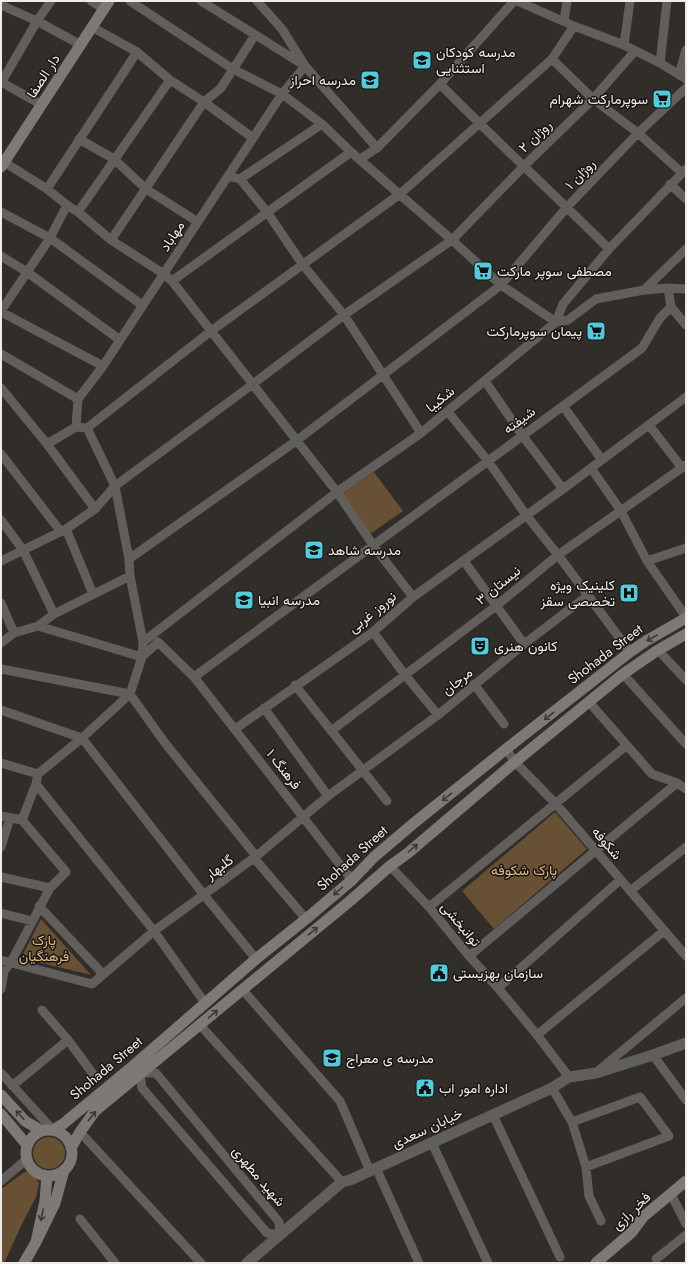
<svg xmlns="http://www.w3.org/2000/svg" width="687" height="1264" font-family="Jost,Vazirmatn,sans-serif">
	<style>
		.green { fill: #675034 }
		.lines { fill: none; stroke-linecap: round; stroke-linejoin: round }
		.minor { stroke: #615f5c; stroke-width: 9 }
		.tertiary { stroke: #615f5c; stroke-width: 11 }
		.secondary { stroke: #7d7a76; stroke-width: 11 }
		.oneway { stroke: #3b3936 }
		.labels { text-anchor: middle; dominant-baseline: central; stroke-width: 3; stroke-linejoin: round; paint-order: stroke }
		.poi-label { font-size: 14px; fill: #efece9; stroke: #171613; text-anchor: start }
		.street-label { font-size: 14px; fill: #efece9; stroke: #171613 }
		.park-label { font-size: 14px; fill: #e2b781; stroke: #171613 }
	</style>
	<rect width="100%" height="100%" fill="#312d28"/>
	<!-- green -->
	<path class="green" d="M374 472 403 511 370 534 342 494Z
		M555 812 587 849 494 929 462 891Z
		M41 919 91 975 21 958Z
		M33 1153a16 16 0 1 1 32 0a16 16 0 1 1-32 0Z
		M28 1171 33 1174 39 1183 36 1197 22 1224 4 1263H1V1189L23 1173Z"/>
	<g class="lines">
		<!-- minor -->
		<path class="minor" d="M91 1 104 9
			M130 1 233 69 282 94 322 124 351 152 452 240 501 285 556 322
			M201 1 302 64
			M257 1 282 29 305 66 377 148
			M517 1 574 26 624 45 660 63 686 79
			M1 5 37 21 81 45
			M564 21 567 1
			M92 27 137 52 170 80 204 102 253 138
			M624 45 630 1
			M552 59 593 99 638 133 682 173
			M660 63 667 1
			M679 75 686 50
			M1 82 42 105
			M1 83 37 21 51 1
			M440 84C495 140 553 193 609 249
			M79 139 114 159 146 189 198 222
			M360 159 377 148 440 84 514 1
			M4 162 47 189 67 205 78 212 111 240 164 274 172 281 337 492 373 545 413 597
			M228 176 240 179 267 212 303 265 344 315 421 433
			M240 179 322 124
			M670 184 686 199
			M47 189 137 52
			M1 212 50 238 142 305
			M78 212 170 80
			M111 240 204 102 221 88 255 35
			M1 256 27 272 120 340
			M172 281 351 152
			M668 288 671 307 686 325
			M644 290 686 249
			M1 311 50 238 67 205
			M1 312 103 366
			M556 322 563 304 609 249 686 169
			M1 354 78 399
			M485 381 522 435 563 489
			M1 388 47 444 95 509
			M563 406 602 460
			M448 412 488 461 526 515 558 555 630 652
			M649 425 682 468
			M76 427 78 399 103 366 282 94 305 66
			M87 428 211 331 400 194 552 59 574 26
			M47 444 76 427
			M1 454 61 532
			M591 468 621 511 647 561 686 617
			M1 520 23 550 54 614
			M66 529 93 594
			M129 559 296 441 501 285 567 207 638 133 686 88
			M1 561 66 529 95 509 115 486 253 384 344 315 452 240 524 166 593 99 635 51
			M464 561 524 644
			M647 561 686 548
			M1 603 14 633
			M38 626 142 657 158 642 194 677 352 880
			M373 632 405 675 438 715
			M143 642 337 492 421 433 556 322 568 320 596 299 644 290 668 288 686 289
			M1 643 14 633 38 626 54 614 130 576
			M658 650 686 680
			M1 669 130 694 165 743 256 856
			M623 674 686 744
			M194 677 642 348 660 318 671 307
			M474 684 504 724
			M295 685 387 801
			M589 702 652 774 677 783 686 789
			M264 708 328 796
			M1 710 82 738 204 895 256 959
			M235 729 373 632 413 597 563 489 686 397
			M331 731 496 606 558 555 686 465
			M506 749 515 762 556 804 686 956
			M1 763 38 774
			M36 784 154 931 205 1003
			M1 816 22 820 66 872 50 888 11 962 4 971 1 972
			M22 820 36 784 38 774 82 738 130 694 142 657 143 642 130 576 129 559 115 486 87 428 76 427
			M1 847 10 818
			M254 858 306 919
			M390 866 429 907 469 956 498 988 537 1035 569 1077
			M1 877 50 888
			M630 891 686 847
			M39 906 103 974
			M429 907 627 745
			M1 913 32 921
			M469 956 677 783
			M1 960 92 984 154 931 254 858 328 796 438 715 524 644 587 596
			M498 988 620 880
			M1 989 4 971
			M242 989 340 1101 370 1171
			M42 1010 68 1040 93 1074
			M200 1025 342 1182
			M537 1035 664 931
			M653 1055 686 1100
			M598 1071 686 998
			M1 1073 53 1130
			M140 1073H156L279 1222 280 1235 267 1233 142 1088Z
			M12 1086 68 1040
			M552 1088 572 1122 586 1167 589 1196 601 1221
			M493 1115 560 1257
			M572 1122 640 1097 669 1136 586 1167
			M80 1132 201 1263
			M432 1143 488 1263
			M376 1168 419 1263
			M1 1181 27 1159
			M671 1194 686 1224
			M80 1219 115 1263
			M656 1259 686 1235"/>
		<!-- tertiary -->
		<path class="tertiary" d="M247 1263 342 1182 350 1180 552 1088 569 1077 596 1073 653 1055 686 1043"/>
		<!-- secondary -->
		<path class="secondary" d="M1 167 109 1
			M1 1095 25 1121 42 1131
			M1 1114 27 1145
			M47 1130H53L63 1124 133 1066 256 959 306 919 352 880 374 857 414 823 506 749 630 652 646 641 686 618
			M26 1153a23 23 0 1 1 46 0a23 23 0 1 1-46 0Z
			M71 1148 80 1132 95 1111 350 901 390 866 408 853 515 762 623 674 658 650 686 634
			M47 1176 45 1201 36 1242 55 1203 64 1170
			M24 1263 36 1242
			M596 1263 632 1232 643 1217 686 1181"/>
	</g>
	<!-- one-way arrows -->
	<defs><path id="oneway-shaft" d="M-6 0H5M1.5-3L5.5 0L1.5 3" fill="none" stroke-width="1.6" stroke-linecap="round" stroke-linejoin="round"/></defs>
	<g class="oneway">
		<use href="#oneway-shaft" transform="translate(652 638) rotate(150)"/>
		<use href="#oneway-shaft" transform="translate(549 716) rotate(142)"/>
		<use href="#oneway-shaft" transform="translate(447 797) rotate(141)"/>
		<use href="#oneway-shaft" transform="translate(413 848) rotate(-40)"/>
		<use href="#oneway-shaft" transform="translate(338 891) rotate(139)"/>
		<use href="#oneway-shaft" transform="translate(313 931) rotate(-39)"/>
		<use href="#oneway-shaft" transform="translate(213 1014) rotate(-40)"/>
		<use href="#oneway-shaft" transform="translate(20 1115) rotate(-132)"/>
		<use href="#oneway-shaft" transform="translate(92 1116) rotate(-52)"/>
		<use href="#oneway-shaft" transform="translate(42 1215) rotate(102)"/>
	</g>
	<!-- icons -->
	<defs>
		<symbol id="school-square" viewBox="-11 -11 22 22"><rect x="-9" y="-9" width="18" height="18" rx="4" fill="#52cbda" stroke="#171613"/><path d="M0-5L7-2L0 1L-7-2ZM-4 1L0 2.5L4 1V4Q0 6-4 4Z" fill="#111"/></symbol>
		<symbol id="supermarket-square" viewBox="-11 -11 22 22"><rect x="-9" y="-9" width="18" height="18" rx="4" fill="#52cbda" stroke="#171613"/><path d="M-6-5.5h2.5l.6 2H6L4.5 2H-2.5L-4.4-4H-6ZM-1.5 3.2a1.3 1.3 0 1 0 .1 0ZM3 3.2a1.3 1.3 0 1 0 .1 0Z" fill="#111"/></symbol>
		<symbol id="hospital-square" viewBox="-11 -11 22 22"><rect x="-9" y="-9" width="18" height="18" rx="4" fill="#52cbda" stroke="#171613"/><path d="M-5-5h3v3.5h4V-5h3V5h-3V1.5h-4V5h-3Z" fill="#111"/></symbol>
		<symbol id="theatre-square" viewBox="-11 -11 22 22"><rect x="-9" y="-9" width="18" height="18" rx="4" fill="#52cbda" stroke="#171613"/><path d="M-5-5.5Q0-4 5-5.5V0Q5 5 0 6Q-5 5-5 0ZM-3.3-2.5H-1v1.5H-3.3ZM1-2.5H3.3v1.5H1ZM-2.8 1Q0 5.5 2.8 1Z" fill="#111"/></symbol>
		<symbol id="civic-square" viewBox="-11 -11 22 22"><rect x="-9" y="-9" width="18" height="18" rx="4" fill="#52cbda" stroke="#171613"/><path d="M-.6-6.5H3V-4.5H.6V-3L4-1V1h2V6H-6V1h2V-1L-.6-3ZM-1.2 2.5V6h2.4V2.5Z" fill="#111"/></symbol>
	</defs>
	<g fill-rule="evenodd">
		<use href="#school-square" x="411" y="49" width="22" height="22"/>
		<use href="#school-square" x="359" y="69" width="22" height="22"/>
		<use href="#supermarket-square" x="651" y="88" width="22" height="22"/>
		<use href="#supermarket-square" x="472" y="260" width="22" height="22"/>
		<use href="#supermarket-square" x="585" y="320" width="22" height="22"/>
		<use href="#school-square" x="303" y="539" width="22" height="22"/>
		<use href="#hospital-square" x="618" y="582" width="22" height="22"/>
		<use href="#school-square" x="233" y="589" width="22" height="22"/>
		<use href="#theatre-square" x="469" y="635" width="22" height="22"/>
		<use href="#civic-square" x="428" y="962" width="22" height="22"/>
		<use href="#school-square" x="321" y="1047" width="22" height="22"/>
		<use href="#civic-square" x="414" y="1077" width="22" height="22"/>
	</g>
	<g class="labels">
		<!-- poi labels -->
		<g class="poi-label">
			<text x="436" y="52">مدرسه کودکان<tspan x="436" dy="16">استثنایی</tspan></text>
			<text x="356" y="80" text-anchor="end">مدرسه احراز</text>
			<text x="648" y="99" text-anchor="end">سوپرمارکت شهرام</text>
			<text x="497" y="271">مصطفی سوپر مارکت</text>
			<text x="582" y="331" text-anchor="end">پیمان سوپرمارکت</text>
			<text x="328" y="550">مدرسه شاهد</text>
			<text x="615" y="585" text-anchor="end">کلینیک ویژه<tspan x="615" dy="16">تخصصی سقز</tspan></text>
			<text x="258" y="600">مدرسه انبیا</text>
			<text x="494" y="646">کانون هنری</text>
			<text x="453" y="973">سازمان بهزیستی</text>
			<text x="346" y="1058">مدرسه ی معراج</text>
			<text x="439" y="1088">اداره امور اب</text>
		</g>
		<!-- street labels -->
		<g class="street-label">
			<text transform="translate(43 76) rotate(-57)">دار الصفا</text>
			<text transform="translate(535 136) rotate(-44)">روژان ۲</text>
			<text transform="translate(580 174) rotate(-46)">روژان ۱</text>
			<text transform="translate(172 236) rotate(-57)">مهاباد</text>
			<text transform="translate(440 399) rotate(-39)">شکیبا</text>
			<text transform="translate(519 420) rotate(-36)">شیفته</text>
			<text transform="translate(498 585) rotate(-39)">نیستان ۳</text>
			<text transform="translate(372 612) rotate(-39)">نوروز غربی</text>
			<text transform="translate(605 654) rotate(-37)">Shohada Street</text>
			<text transform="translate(457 681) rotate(-39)">مرجان</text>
			<text transform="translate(284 769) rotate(52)">فرهنگ ۱</text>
			<text transform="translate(607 843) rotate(50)">شکوفه</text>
			<text transform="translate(352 858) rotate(-42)">Shohada Street</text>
			<text transform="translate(219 867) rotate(-37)">گلبهار</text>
			<text transform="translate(461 924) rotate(50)">توانبخشی</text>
			<text transform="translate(106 1068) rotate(-40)">Shohada Street</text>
			<text transform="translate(427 1128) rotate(-25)">خیابان سعدی</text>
			<text transform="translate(259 1176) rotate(50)">شهید مطهری</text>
			<text transform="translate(631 1211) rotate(-44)">فخر رازی</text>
		</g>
		<!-- park labels -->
		<g class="park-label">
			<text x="524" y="870">پارک شکوفه</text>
			<text x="44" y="940">پارک<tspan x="44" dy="16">فرهنگیان</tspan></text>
		</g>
	</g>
	<!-- border -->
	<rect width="687" height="1264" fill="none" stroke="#efece9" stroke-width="4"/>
</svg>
